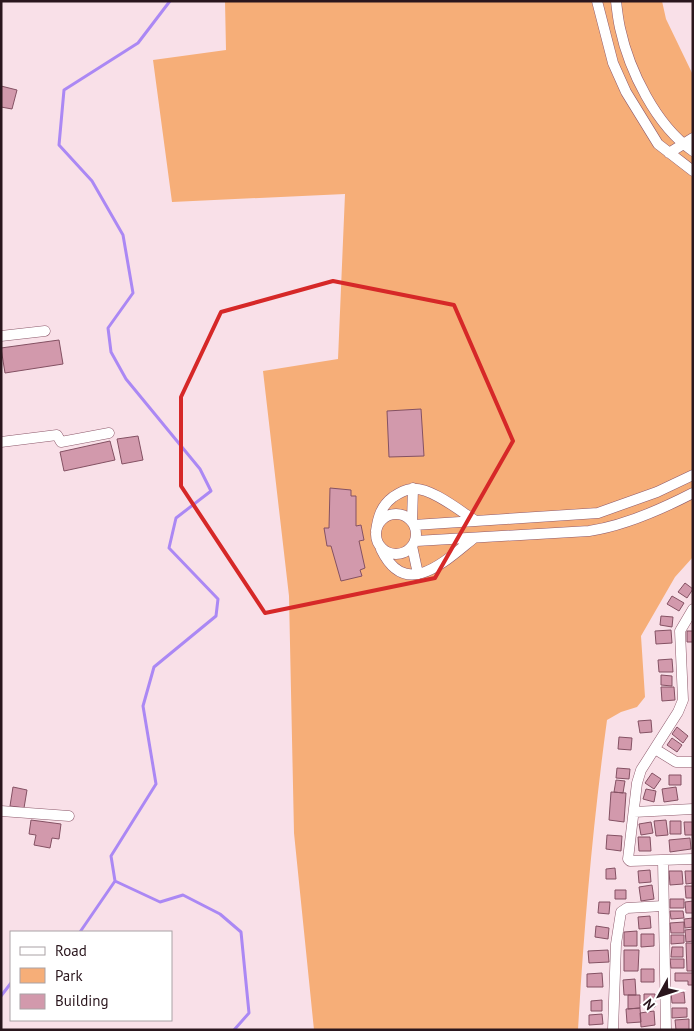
<svg xmlns="http://www.w3.org/2000/svg" width="694" height="1031" font-family="'PT Sans',sans-serif">
	<style>
		.green { fill: #f6ae78 }
		.lines { fill: none; stroke-linecap: round; stroke-linejoin: round }
		.stream { stroke: #ab88f4; stroke-width: 3 }
		.building { fill: #d299ac; stroke: #845163 }
		.minor-casing { stroke: #8d596b; stroke-width: 11 }
		.minor { stroke: #fff; stroke-width: 10 }
		.marked { fill: none; stroke: #d62828; stroke-width: 4; stroke-linejoin: round }
	</style>
	<rect width="100%" height="100%" fill="#f9e0e8"/>
	<!-- green -->
	<path class="green" d="M225 1H662L666 19 693 75V557L675 577 641 636 645 697 637 707 621 712 607 720C593 823 584 926 578 1030H314L294 833 289 596 263 371 338 359 345 194 172 202 153 60 226 50Z"/>
	<g class="lines">
		<!-- stream -->
		<path class="stream" d="M170 1 138 43 64 90 59 145 92 181 123 235 133 293 108 328 111 352 126 379 200 469 211 491 176 518 169 548 218 599 216 616 154 667 143 706 156 784 111 856 115 881 160 902 183 895 220 914 241 932 249 1013 234 1030
			M80 932 115 881
			M1 996 11 983"/>
	</g>
	<!-- building -->
	<path class="building" d="M1 86 17 90 12 109 1 107Z
		M59 340 63 364 5 373 1 348Z
		M421 409 424 456 389 457 387 411Z
		M138 436 143 460 122 464 117 439Z
		M110 441 115 460 64 471 60 452Z
		M330 488 351 490V496H356V526L361 525 364 540 359 541 365 568 360 570 362 576 341 581 331 546H327L324 528H329Z
		M685 583 693 589 687 598 678 592Z
		M672 596 684 603 679 611 667 604Z
		M661 616 673 617 672 627 660 625Z
		M671 630 672 643 656 644 655 631Z
		M687 631H693V642H687Z
		M672 659 673 672H659L658 660Z
		M661 675 672 676V686L661 685Z
		M661 687H674L675 700 662 701Z
		M651 720 652 732 640 733 638 721Z
		M677 727 688 736 683 743 672 734Z
		M619 737 632 738 631 750 618 749Z
		M672 738 682 745 677 752 667 745Z
		M617 768 630 769 629 779 616 778Z
		M652 773 661 779 654 789 645 783Z
		M669 775H681V785H669Z
		M616 780 625 781 623 793 614 792Z
		M13 787 27 790 24 808 10 806Z
		M676 787 678 800 664 802 662 789Z
		M646 789 656 791 654 802 643 799Z
		M611 792 626 793 624 822 609 820Z
		M31 820 61 824 59 839 52 838 50 848 34 845 36 835 29 834Z
		M666 820 668 835 656 836 654 821Z
		M670 821H681V834H670Z
		M651 822 653 833 641 835 639 824Z
		M684 822H693V835H685Z
		M607 835 622 836 621 851 606 849Z
		M638 837H650L651 851H639Z
		M690 838 691 849 670 852 669 840Z
		M615 868 616 879H606V869Z
		M650 870 651 882 639 883 638 871Z
		M669 871H682L683 884 670 885Z
		M685 871H693V883L686 884Z
		M652 885 654 899 641 901 639 887Z
		M685 886H693V898H686Z
		M615 890H626V899H615Z
		M670 899H684V908H670Z
		M693 901V913H686L685 902Z
		M599 902H610L609 914 598 913Z
		M670 911H683L684 918 671 919Z
		M650 916 651 928 639 929 638 917Z
		M693 918V927L685 928 684 919Z
		M684 922V933H671L670 923Z
		M596 926 609 928 608 939 595 937Z
		M693 929V941L686 942 685 930Z
		M637 931V946H624V932Z
		M641 934H654V946L641 947Z
		M671 935H684V943L671 944Z
		M686 943H693V971H687Z
		M672 947H683V957H671Z
		M608 950 609 962 589 963 588 951Z
		M624 950H639L638 971H624Z
		M670 959H684V968H671Z
		M641 969H654V982H641Z
		M602 973 603 987H587V974Z
		M675 973H693V985H688V981H675Z
		M635 979 636 995H624L623 980Z
		M671 992H684L685 1003H672Z
		M644 994H655V1007H644Z
		M628 995H640V1008L628 1009Z
		M602 1000V1011H591V1001Z
		M640 1008 641 1022 627 1023 626 1009Z
		M672 1008H687V1017L672 1018Z
		M654 1011 655 1025 641 1027 640 1013Z
		M602 1014 603 1024 589 1025V1015Z
		M689 1019V1030H676L675 1020Z"/>
	<g class="lines">
		<defs>
			<path id="minor" d="M597 1 613 63 626 92 658 144 693 171
				M616 1C617 10 618 19 620 28 629 70 656 126 693 151
				M669 153 693 138
				M1 336 45 331
				M1 442 57 435 61 442 109 433
				M376 534a20 20 0 1 1 40 0a20 20 0 1 1-40 0Z
				M412 522 413 488
				M414 525 598 513 657 492 693 475
				M376 531C378 517 381 506 393 497 399 493 404 490 411 489 429 486 459 510 474 520
				M416 541 589 531C623 526 662 509 693 493
				M412 546 418 574
				M381 549C406 601 445 561 474 538
				M693 609 680 631 683 700 678 712 641 770 637 783 628 859 630 861 693 859
				M655 749 676 762H693
				M1 811 69 816
				M634 812 693 809
				M663 860 666 1030
				M613 1030 616 944 621 912 627 908 663 906"/>
		</defs>
		<!-- minor casing -->
		<use href="#minor" class="minor-casing"/>
		<!-- minor -->
		<use href="#minor" class="minor"/>
	</g>
	<!-- marked area -->
	<path class="marked" d="M333 281 454 305 513 441 435 578 265 613 181 486V397L221 312Z"/>
	<!-- border -->
	<rect width="694" height="1031" fill="none" stroke="#2a161d" stroke-width="5"/>
	<!-- legend -->
	<rect x="10" y="931" width="162" height="90" fill="#ffffff" stroke="#aaa2a5"/>
	<rect x="20" y="947" width="25" height="8" fill="#ffffff" stroke="#aaa2a5"/>
	<text x="55" y="956" font-size="15" fill="#2a161d">Road</text>
	<rect x="20" y="968" width="25" height="15" fill="#f6ae78" stroke="#aaa2a5"/>
	<text x="55" y="981" font-size="15" fill="#2a161d">Park</text>
	<rect x="20" y="994" width="25" height="15" fill="#d299ac" stroke="#aaa2a5"/>
	<text x="55" y="1006" font-size="15" fill="#2a161d">Building</text>
	<!-- north arrow -->
	<g transform="translate(659 996) rotate(230)" stroke="#ffffff" stroke-width="4" paint-order="stroke">
	<path d="M0-4L9 19L0 12L-9 19Z" fill="#2a161d"/>
	<text y="-8" font-size="14" font-weight="bold" text-anchor="middle" fill="#2a161d">N</text>
	</g>
</svg>
